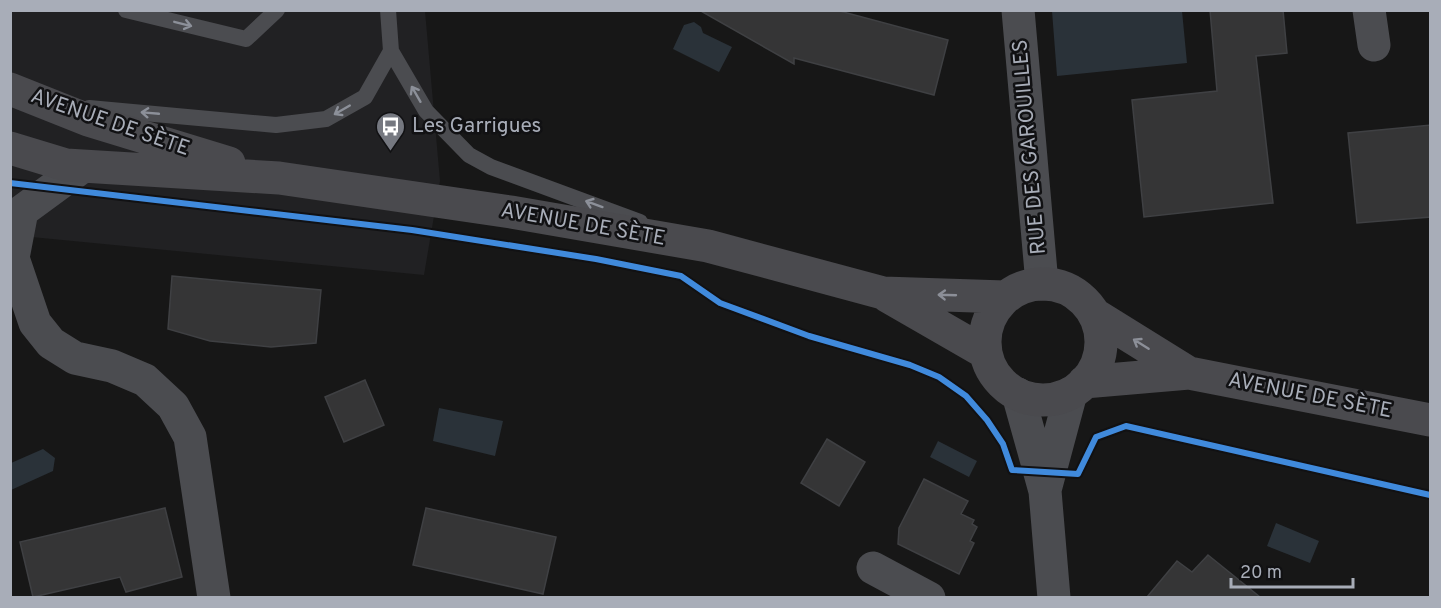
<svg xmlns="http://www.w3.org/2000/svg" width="1441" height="608" font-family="Overpass,sans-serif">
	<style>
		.built { fill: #212123 }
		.water { fill: #2a3239 }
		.building { fill: #353536; stroke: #3f4043; stroke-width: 1.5 }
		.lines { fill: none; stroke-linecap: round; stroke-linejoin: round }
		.service { stroke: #4b4c50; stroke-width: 16 }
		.minor { stroke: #4b4c50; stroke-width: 33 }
		.secondary { stroke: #4a4a4e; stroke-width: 33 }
		.cycleway-casing { stroke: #111113; stroke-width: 10 }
		.cycleway { stroke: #408adc; stroke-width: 6 }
		.oneway { stroke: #8c9099 }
		.oneway2 { stroke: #8c8f98 }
		.labels { text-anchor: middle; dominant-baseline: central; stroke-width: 5; stroke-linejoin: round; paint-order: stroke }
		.street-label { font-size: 21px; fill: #a8adb8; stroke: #111113 }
		.poi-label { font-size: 21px; fill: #a8adb8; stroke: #111113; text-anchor: start }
	</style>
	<rect width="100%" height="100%" fill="#171717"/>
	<!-- built -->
	<path class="built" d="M10 11H425L440 181 424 275 11 235Z"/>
	<!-- water -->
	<path class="water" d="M1052 11H1182L1187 63 1057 76Z
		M694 22 701 27 703 33 732 47 719 72 673 49 684 25Z
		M439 408 503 421 495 456 433 441Z
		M938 441 977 461 969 477 930 457Z
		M43 449 55 458 53 471 11 490V463Z
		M1276 523 1319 541 1310 563 1267 546Z"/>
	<!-- building -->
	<path class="building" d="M699 10H836L948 40 934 95 794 58V64Z
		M1210 10H1283L1287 53 1256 56 1273 203 1144 217 1132 100 1217 91Z
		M1431 125V217L1357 223 1348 133Z
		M172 276 321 290 316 343 271 347 210 341 168 329Z
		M365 380 384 425 344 442 325 397Z
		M827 439 865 462 839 506 801 483Z
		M924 479 968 501 961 514 974 520 972 524 977 527 970 541 974 543 959 574 898 544 899 528Z
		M165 508 182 577 126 592 120 577 33 597 20 542Z
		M426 508 556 537 543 594 413 565Z
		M1208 555 1260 597H1147L1177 561 1192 572Z"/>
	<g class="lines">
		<!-- service -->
		<path class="service" d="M126 10 246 39 277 10
			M388 10 391 51 426 111 469 155 491 167 640 222
			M89 108 276 125 326 119 365 97 391 51"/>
		<!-- minor -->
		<path class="minor" d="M1018 10 1042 284
			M1369 10 1374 45
			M82 167 22 211 13 258 35 323 51 343 75 358 112 366 145 380 173 406 190 437 214 598
			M1018 394 1045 491 1054 598
			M1045 490 1071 393
			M873 568 929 598"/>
		<!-- secondary -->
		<path class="secondary" d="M10 89 88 120 229 163
			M10 148 66 165 279 178 511 212 708 246 883 293 1005 297
			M985 342a58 58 0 1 1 116 0a58 58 0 1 1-116 0Z
			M887 296 986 353
			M1094 314 1189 373
			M1084 382 1189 373 1430 420"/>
		<defs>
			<path id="cycleway" d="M10 183 412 230 596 259 681 276 720 303 809 336 910 365 939 377 966 396 987 420 1003 444 1012 470 1078 474 1096 437 1126 426 1430 495"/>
		</defs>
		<!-- cycleway casing -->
		<use href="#cycleway" class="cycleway-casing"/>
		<!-- cycleway -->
		<use href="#cycleway" class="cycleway"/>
	</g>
	<!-- one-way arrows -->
	<defs><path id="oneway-shaft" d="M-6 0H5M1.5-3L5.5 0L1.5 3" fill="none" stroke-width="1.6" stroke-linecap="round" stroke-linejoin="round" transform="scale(1.5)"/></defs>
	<g class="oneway">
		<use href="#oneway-shaft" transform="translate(183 24) rotate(14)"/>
		<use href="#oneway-shaft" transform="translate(416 94) rotate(-120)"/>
		<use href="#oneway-shaft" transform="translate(342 110) rotate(150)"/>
		<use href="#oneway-shaft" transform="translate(150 113) rotate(-175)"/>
		<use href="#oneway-shaft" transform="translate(594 204) rotate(-160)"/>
	</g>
	<g class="oneway2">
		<use href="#oneway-shaft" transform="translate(947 295) rotate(-178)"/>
		<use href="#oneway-shaft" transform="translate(1141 344) rotate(-148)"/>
	</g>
	<!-- icons -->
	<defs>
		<symbol id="bus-pin" viewBox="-11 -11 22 30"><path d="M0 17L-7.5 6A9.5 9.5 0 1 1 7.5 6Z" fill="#757880" stroke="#111113"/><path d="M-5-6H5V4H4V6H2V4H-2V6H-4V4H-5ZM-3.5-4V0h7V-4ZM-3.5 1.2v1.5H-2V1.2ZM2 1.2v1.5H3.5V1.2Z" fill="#fff"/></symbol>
	</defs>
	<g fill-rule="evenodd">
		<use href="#bus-pin" x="374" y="110" width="33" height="45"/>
	</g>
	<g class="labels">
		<!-- street labels -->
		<g class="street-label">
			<text transform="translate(110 123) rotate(19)">AVENUE DE SÈTE</text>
			<text transform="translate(1030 147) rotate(-95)">RUE DES GAROUILLES</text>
			<text transform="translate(583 225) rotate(10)">AVENUE DE SÈTE</text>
			<text transform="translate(1310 396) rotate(11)">AVENUE DE SÈTE</text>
		</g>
		<!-- poi labels -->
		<g class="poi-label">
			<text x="412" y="126">Les Garrigues</text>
		</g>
	</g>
	<!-- border -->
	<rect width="1441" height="608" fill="none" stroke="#a8adb8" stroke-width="24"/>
	<!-- scale -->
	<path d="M1231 578v9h122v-9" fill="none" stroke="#a8adb8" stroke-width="3"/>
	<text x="1240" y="578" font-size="18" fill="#a8adb8" stroke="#111113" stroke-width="4.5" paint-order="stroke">20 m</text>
</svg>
